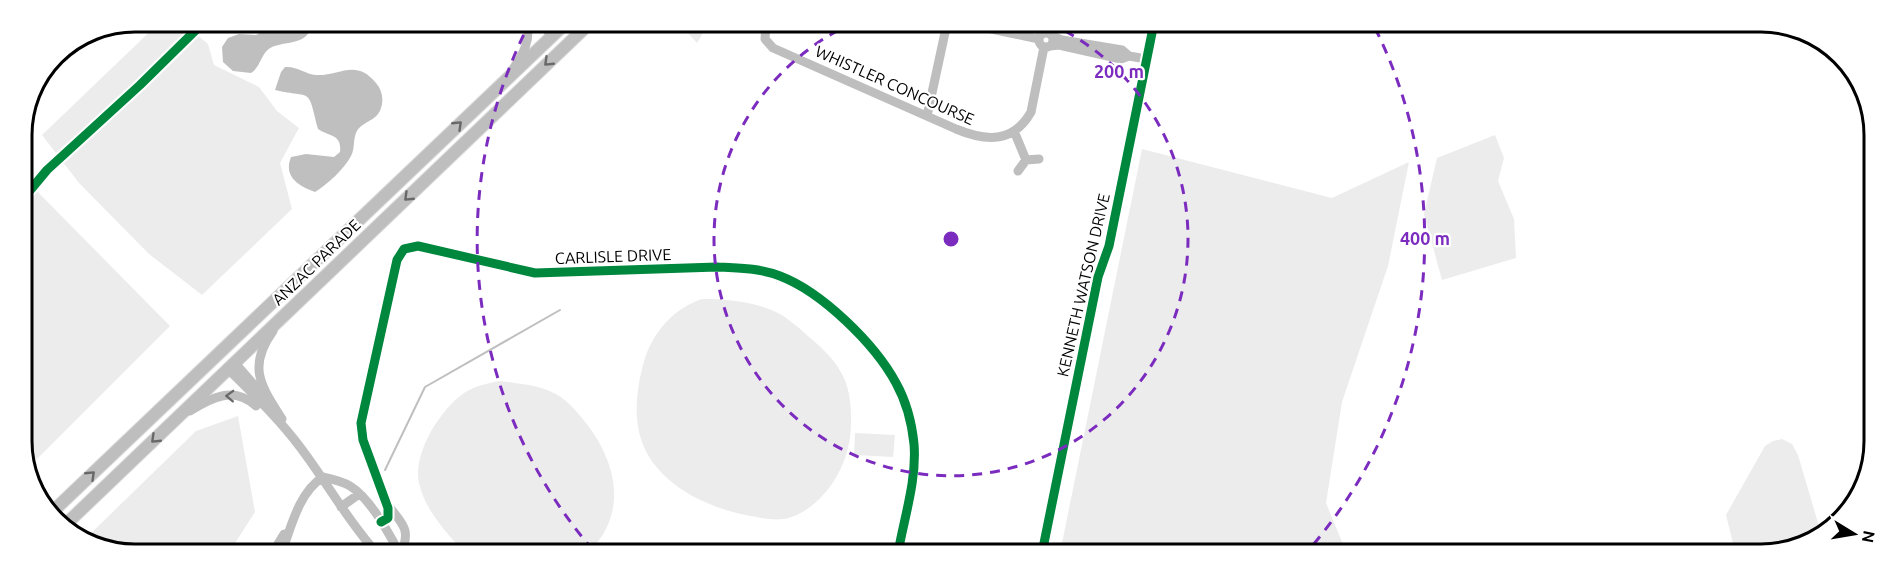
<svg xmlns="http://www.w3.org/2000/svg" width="1896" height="576" font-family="Ubuntu,sans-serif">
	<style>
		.green { fill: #ececec }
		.water { fill: #bfbfbf }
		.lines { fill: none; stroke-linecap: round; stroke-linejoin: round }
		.stream { stroke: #bfbfbf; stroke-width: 2 }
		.major-casing { stroke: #dbdbdb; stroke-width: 14 }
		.minor { stroke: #bebebe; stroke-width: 9 }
		.major { stroke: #bebebe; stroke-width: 12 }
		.cycleway-casing { stroke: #fff; stroke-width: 13 }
		.cycleway { stroke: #00873e; stroke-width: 9 }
		.oneway { stroke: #686868 }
		.ring { fill: none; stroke: #7b2cbf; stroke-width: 3; stroke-dasharray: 10 8 }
		.labels { text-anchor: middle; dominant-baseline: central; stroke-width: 4.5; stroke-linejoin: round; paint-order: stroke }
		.street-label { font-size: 16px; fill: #000; stroke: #fff }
		.rim { fill: none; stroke: #000; stroke-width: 3 }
		.centre { fill: #7b2cbf; stroke: #fff; stroke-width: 3 }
		.ring-label { font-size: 18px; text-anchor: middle; font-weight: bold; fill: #7b2cbf; stroke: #fff; stroke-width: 4.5; stroke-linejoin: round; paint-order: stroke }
	</style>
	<rect width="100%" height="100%" fill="#fff"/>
	<!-- green -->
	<path class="green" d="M161 21H180L208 44 214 65 259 87 277 111 299 128 280 163 292 209 202 295 149 254 79 183 42 135Z
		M224 21H262L247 30 217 32Z
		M678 22H710L697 43Z
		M1495 135 1504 158 1498 181 1514 219 1516 258 1442 280 1424 214 1437 158Z
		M1142 149 1332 198 1409 162 1388 266 1342 402 1326 503 1347 554 1060 553Z
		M21 175 170 326 26 470 23 464Z
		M702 299C725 299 747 301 769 309 785 315 797 326 809 337 840 363 852 381 851 422 851 441 847 457 838 474 827 494 807 515 784 519 775 520 765 519 757 517 710 510 654 485 640 436 633 410 638 380 646 355 656 329 675 308 702 299Z
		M500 381C520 384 544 385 562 398 574 407 583 419 592 431 619 471 625 516 589 552H465C447 535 424 508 419 483 412 453 443 404 469 390 479 385 489 383 500 381Z
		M238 416 255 512 230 551H105L85 539 196 431Z
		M855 433 895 435 893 457 854 455Z
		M1782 439 1792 444 1798 455 1821 533 1769 555H1736L1726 515 1765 446 1773 441Z"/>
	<!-- water -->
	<path class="water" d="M283 21H305L311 25C309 45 286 41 272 47 261 52 261 67 251 73L233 71 223 62 222 47 228 38 239 34 256 35Z
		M285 67C297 66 305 74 316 75 340 76 356 58 376 83 382 90 384 99 381 108 377 122 361 121 356 133 353 140 355 149 351 156 344 169 328 184 315 192 299 186 283 177 291 157L306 154 334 157 340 152C342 134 330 137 318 129 307 85 313 99 275 90L281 72Z"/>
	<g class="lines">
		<!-- stream -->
		<path class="stream" d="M385 470 425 387 560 310"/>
		<defs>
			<path id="major" d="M49 515 567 22
				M64 526 591 22"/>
		</defs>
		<!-- major casing -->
		<use href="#major" class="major-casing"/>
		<!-- minor -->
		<path class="minor" d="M540 22 552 36
			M766 22 765 39 773 48 956 129C985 141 1013 144 1031 112L1044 47
			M940 23 943 27 948 28 955 23
			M963 23 1039 39
			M1039 40a7 7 0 1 1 14 0a7 7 0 1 1-14 0Z
			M1053 36 1062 40 1122 50 1129 56 1146 59
			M1050 46 1059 45 1121 59 1129 56
			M513 69C523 54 531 41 527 22
			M927 116 946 28
			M1014 131 1026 160
			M1018 171 1026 160 1039 159
			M273 331C247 367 261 386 282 419
			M235 363 263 395
			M228 369C253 394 279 419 300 447 326 481 347 520 376 552
			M190 411C212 397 234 386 256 406
			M323 477C332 479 342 481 350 486 370 498 388 532 399 552
			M389 506C401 523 412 529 401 552
			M341 507 359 494
			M381 522 388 518V508L363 440 361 423 397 260 404 249 418 246 535 273 717 267C738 268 760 268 780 276 822 292 875 344 896 383 906 401 912 424 914 444 917 480 904 518 898 553
			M273 552 284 534
			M282 552C291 527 299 492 323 477
			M1042 553 1098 277 1109 246 1154 23"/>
		<!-- major -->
		<use href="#major" class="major"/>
		<defs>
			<path id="cycleway" d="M22 200 47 170 140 85 205 21
				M381 522 388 518V508L363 440 361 423 397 260 404 249 418 246 535 273 717 267C738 268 760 268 780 276 822 292 875 344 896 383 906 401 912 424 914 444 917 480 904 518 898 553
				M1042 553 1098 277 1109 246 1154 23"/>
		</defs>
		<!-- cycleway casing -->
		<use href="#cycleway" class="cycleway-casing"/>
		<!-- cycleway -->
		<use href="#cycleway" class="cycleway"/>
	</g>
	<!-- one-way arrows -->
	<defs><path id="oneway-chevron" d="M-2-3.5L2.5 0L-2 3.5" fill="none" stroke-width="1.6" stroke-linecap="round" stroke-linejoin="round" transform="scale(1.5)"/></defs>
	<g class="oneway">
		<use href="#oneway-chevron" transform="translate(548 62) rotate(136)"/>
		<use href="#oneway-chevron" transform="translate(458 125) rotate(-44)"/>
		<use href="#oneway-chevron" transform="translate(408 197) rotate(136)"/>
		<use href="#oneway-chevron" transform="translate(230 396) rotate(-178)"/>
		<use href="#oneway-chevron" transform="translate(155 439) rotate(136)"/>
		<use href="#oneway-chevron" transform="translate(91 475) rotate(-44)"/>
	</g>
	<!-- distance rings -->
	<g class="ring">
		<path d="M1049 23A237 237 0 1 1 853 23"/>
		<path d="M593 550A474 474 0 0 1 529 24M1375 28A474 474 0 0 1 1306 553"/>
	</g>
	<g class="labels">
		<!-- street labels -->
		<g class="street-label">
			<text transform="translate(895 85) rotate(24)">WHISTLER CONCOURSE</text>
			<text transform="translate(613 256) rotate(-2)">CARLISLE DRIVE</text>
			<text transform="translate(316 262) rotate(-44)">ANZAC PARADE</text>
			<text transform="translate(1083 285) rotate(-77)">KENNETH WATSON DRIVE</text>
		</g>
	</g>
	<!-- crop -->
	<path d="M0 0H1896V576H0ZM135 32H1761A103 103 0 0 1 1864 135V441A103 103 0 0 1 1761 544H135A103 103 0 0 1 32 441V135A103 103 0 0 1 135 32Z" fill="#fff" fill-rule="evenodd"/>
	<path class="rim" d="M135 32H1761A103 103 0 0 1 1864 135V441A103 103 0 0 1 1761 544H135A103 103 0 0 1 32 441V135A103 103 0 0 1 135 32Z"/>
	<circle cx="951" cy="239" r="9" class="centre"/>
	<g class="ring-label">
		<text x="1119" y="78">200 m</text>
		<text x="1425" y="245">400 m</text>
	</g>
	<!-- north arrow -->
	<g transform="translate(1854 534) rotate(101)" stroke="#ffffff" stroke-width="4.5" paint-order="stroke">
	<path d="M0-4.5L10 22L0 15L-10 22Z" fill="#000000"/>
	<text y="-9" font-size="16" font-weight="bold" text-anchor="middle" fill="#000000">N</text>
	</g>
</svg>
